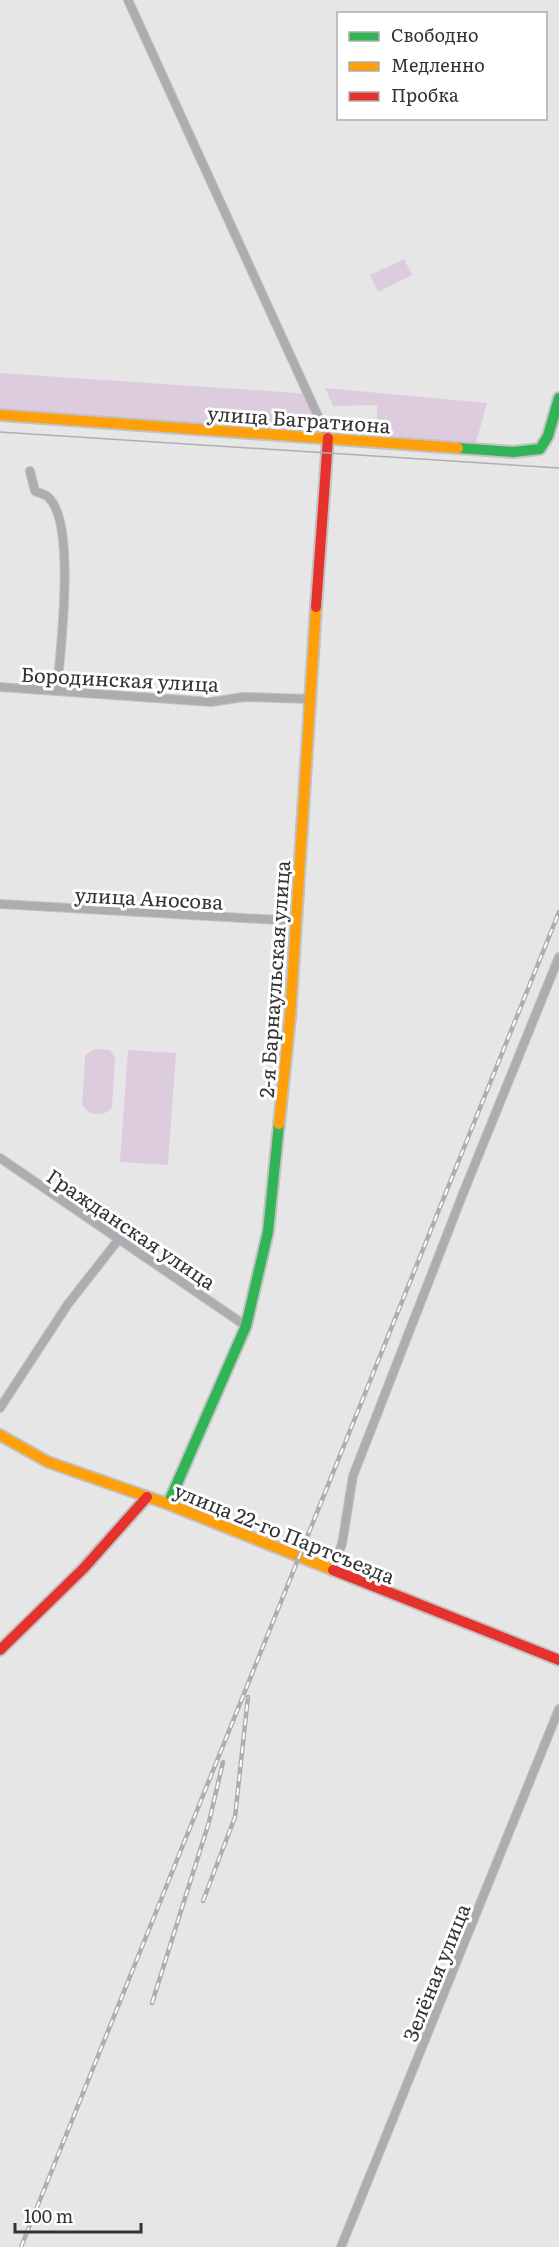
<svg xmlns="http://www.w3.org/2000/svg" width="559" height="2247" font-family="Literata,serif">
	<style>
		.green { fill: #dcd }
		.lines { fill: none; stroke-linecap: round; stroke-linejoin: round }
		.street-casing { stroke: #c2c2c3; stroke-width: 10 }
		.fast-casing { stroke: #c2c2c3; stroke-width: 14 }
		.slow-casing { stroke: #c2c2c3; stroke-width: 14 }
		.jam-casing { stroke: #c2c2c3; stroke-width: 14 }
		.street { stroke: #aeabb1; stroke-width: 8 }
		.fast { stroke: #30b455; stroke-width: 10 }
		.slow { stroke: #ff9f0a; stroke-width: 10 }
		.jam { stroke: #e5322d; stroke-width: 10 }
		.tram { stroke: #afadb0; stroke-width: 1.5 }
		.rail-casing { stroke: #afadb0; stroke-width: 4.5 }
		.rail { stroke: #fff; stroke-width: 2; stroke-dasharray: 7; stroke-linecap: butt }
		.labels { text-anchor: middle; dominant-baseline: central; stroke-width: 6; stroke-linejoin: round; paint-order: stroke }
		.street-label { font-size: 20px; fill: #333234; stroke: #fff }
	</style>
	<rect width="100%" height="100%" fill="#e6e6e7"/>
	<!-- green -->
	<path class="green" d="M404 259 412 275 378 292 370 275Z
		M0 373 312 394 323 431 320 434 0 412Z
		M325 388 487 403 475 446 376 439 377 405 333 406Z
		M94 1049 110 1050 115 1058 112 1107C107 1115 96 1116 88 1112L82 1105 85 1056Z
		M128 1050 176 1053 168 1165 120 1162Z"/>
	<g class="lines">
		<defs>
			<path id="street" d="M128 0 328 438
				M30 471 35 491C39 493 45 494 48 497 77 522 60 653 57 691
				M0 687 211 702 244 697 309 699
				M0 904 296 921
				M0 1158 246 1326
				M0 1408 68 1304 119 1239
				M332 1570 342 1544 353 1476 464 1191 559 957
				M341 2247 559 1709"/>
			<path id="fast" d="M458 448 513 452 540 449 548 436 559 398
				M168 1504 246 1326 268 1232 279 1124"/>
			<path id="slow" d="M0 415 458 448
				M279 1124 290 1018 316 607
				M0 1435 48 1462 168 1504 333 1570"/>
			<path id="jam" d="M316 607 328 438
				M333 1570 559 1660
				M0 1650 84 1568 147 1497"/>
		</defs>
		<!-- street casing -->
		<use href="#street" class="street-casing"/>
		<!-- fast casing -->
		<use href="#fast" class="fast-casing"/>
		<!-- slow casing -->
		<use href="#slow" class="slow-casing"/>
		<!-- jam casing -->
		<use href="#jam" class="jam-casing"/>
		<!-- street -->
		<use href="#street" class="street"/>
		<!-- fast -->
		<use href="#fast" class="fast"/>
		<!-- slow -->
		<use href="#slow" class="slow"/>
		<!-- jam -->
		<use href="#jam" class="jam"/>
		<!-- tram -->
		<path class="tram" d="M0 432 559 468"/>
		<defs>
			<path id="rail" d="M203 1901 235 1817 248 1697
				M152 2003 209 1822 223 1762
				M21 2247 559 912"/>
		</defs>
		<!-- rail casing -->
		<use href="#rail" class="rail-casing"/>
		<!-- rail -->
		<use href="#rail" class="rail"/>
	</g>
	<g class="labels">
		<!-- street labels -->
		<g class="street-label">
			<text transform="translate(299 418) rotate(4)">улица Багратиона</text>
			<text transform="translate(120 678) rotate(3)">Бородинская улица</text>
			<text transform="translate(149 897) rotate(3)">улица Аносова</text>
			<text transform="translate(273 979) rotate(-86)">2-я Барнаульская улица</text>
			<text transform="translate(132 1228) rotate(34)">Гражданская улица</text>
			<text transform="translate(285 1532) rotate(22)">улица 22-го Партсъезда</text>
			<text transform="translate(435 1972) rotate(-68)">Зелёная улица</text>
		</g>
	</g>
	<!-- legend -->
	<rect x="337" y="12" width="210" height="108" fill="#ffffff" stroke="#adadae" stroke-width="1.5"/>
	<rect x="349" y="32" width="30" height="9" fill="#30b455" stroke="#adadae" stroke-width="1.5"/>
	<text x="391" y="42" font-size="18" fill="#333234">Свободно</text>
	<rect x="349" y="62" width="30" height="9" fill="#ff9f0a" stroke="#adadae" stroke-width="1.5"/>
	<text x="391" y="72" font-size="18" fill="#333234">Медленно</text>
	<rect x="349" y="92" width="30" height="9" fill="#e5322d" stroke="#adadae" stroke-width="1.5"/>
	<text x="391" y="102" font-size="18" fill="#333234">Пробка</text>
	<!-- scale -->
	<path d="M15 2223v9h126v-9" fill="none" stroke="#333234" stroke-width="3"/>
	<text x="24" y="2223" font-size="18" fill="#333234" stroke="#ffffff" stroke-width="4.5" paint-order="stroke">100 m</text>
</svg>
